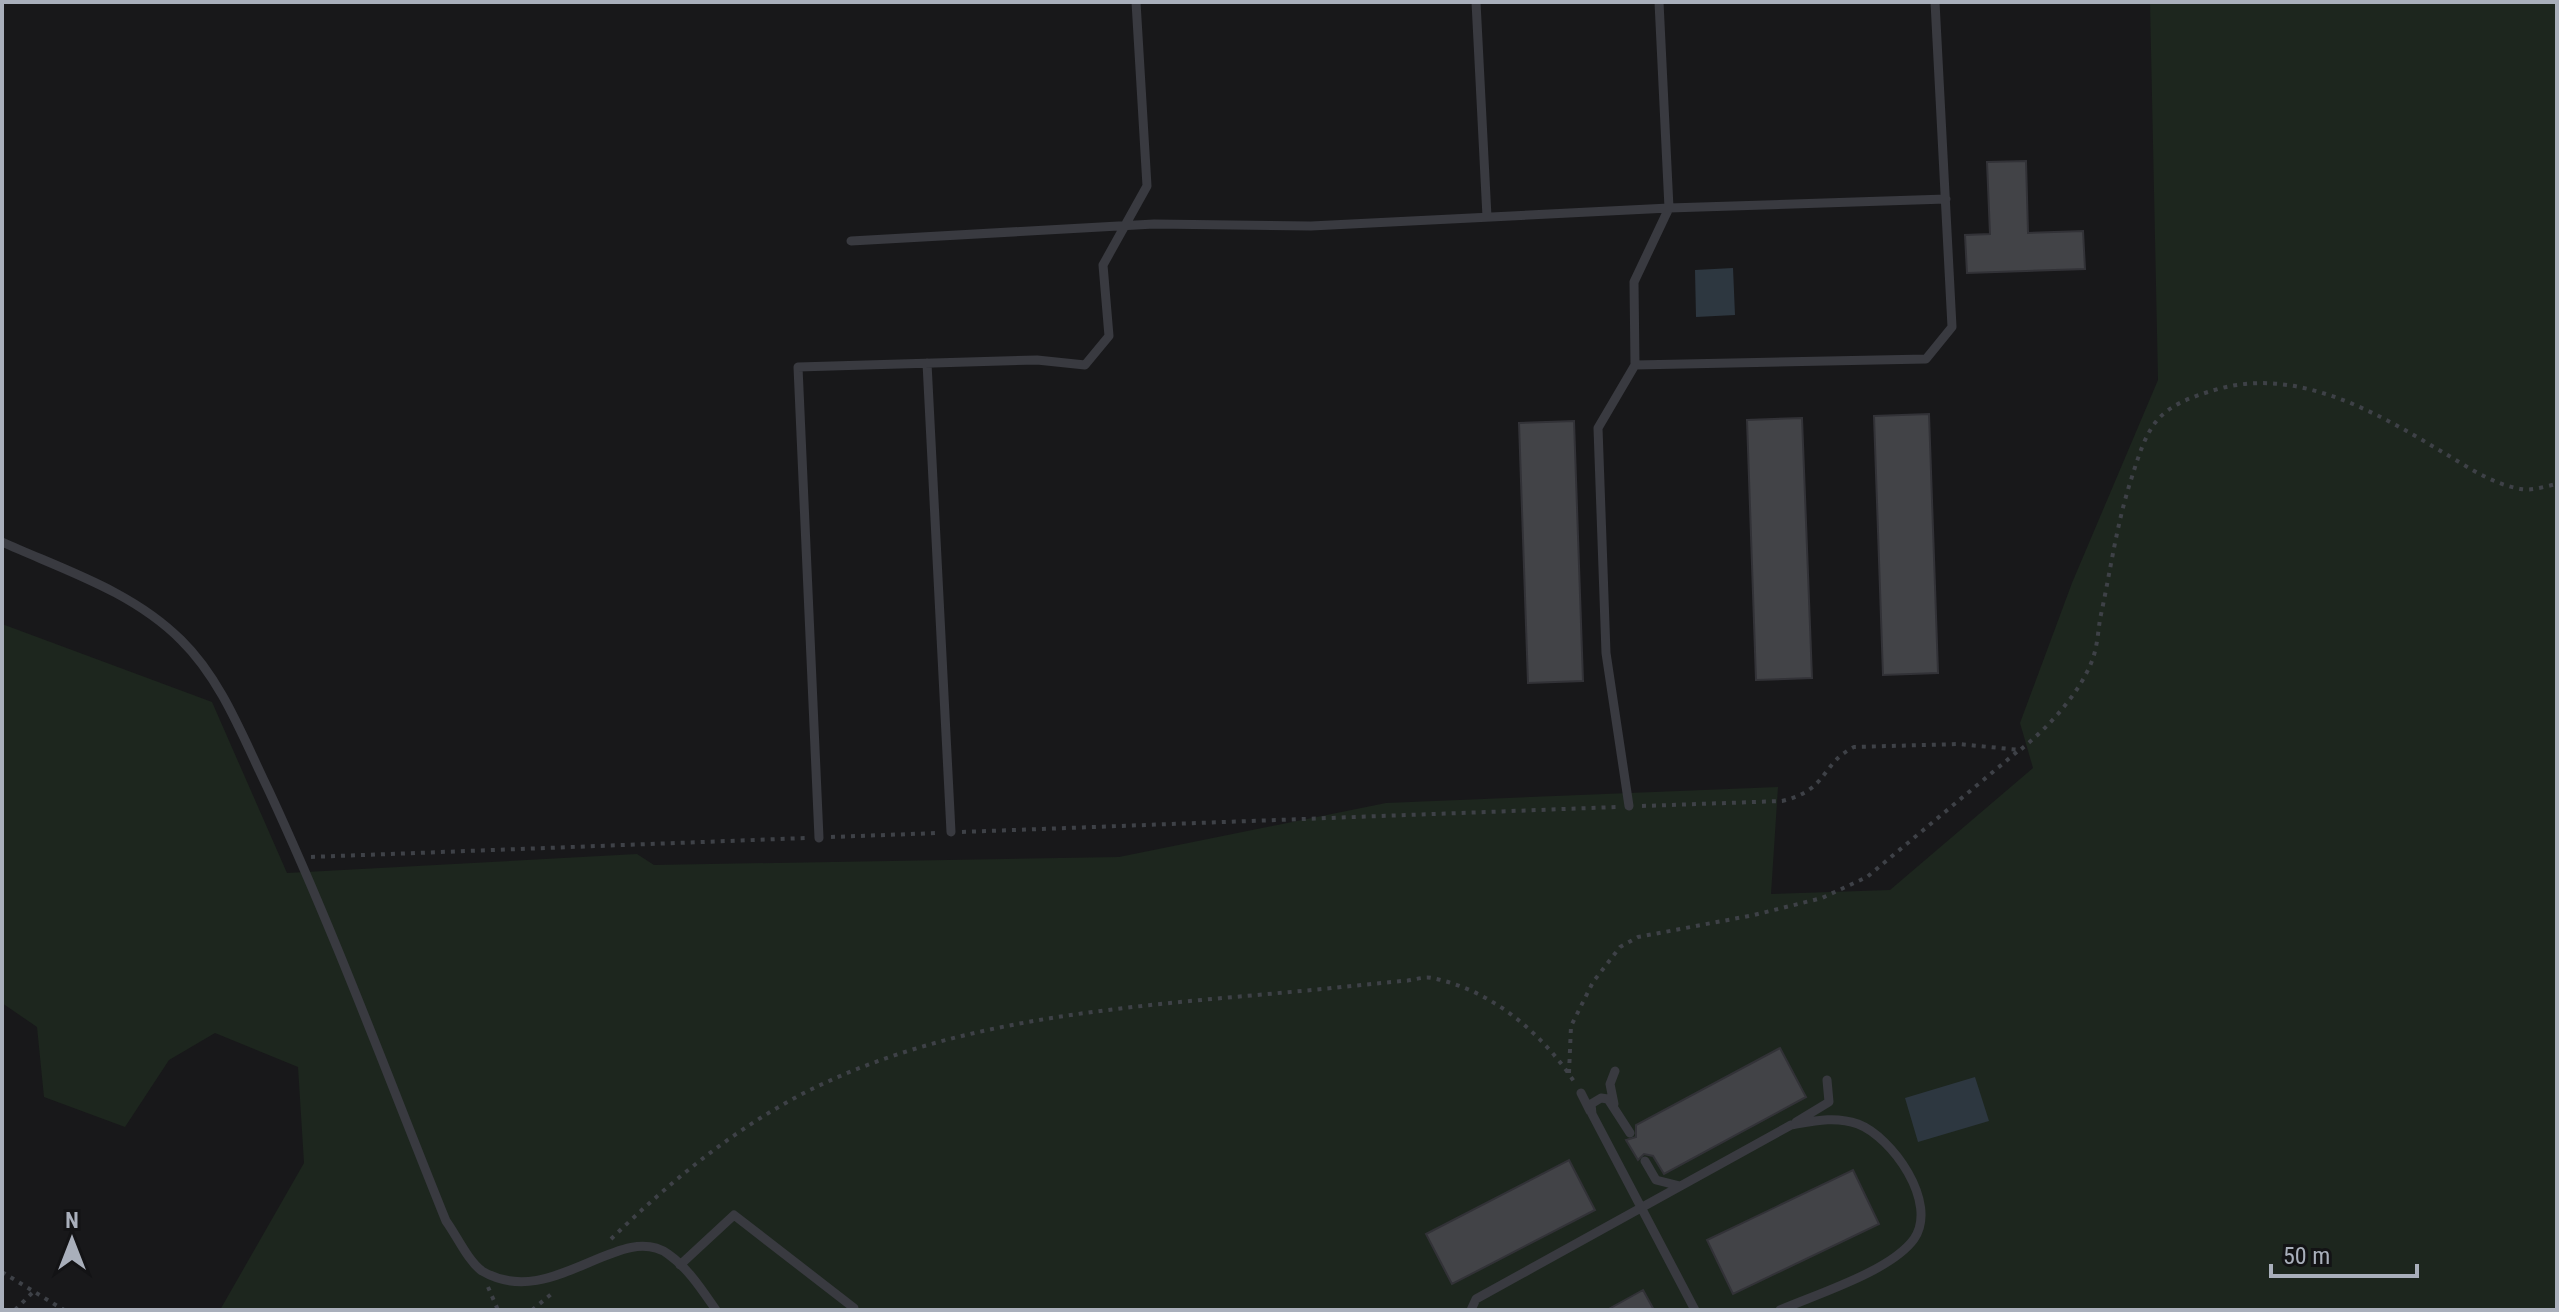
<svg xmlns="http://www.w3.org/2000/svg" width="2559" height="1312" font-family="'Roboto Condensed',sans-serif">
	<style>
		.green { fill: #1d261e }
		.water { fill: #2d3740 }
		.building { fill: #424347; stroke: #323237; stroke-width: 2 }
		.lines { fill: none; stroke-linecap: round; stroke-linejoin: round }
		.path { stroke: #3e4147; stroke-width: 4; stroke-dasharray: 4 6; stroke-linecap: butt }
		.lane { stroke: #393a40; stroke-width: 9 }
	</style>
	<rect width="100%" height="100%" fill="#18181a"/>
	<!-- green -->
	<path class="green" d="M2150 2H2557V1310H220L304 1163 298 1067 215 1033 169 1060 125 1127 44 1097 37 1027 2 1003V624L212 702 287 873 637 854 654 865 1119 857 1386 803 1778 787 1771 894 1890 890 2033 768 2020 723 2072 583 2158 380Z"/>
	<!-- water -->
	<path class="water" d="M1733 268 1735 315 1696 317 1695 270Z
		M1975 1077 1989 1121 1918 1142 1905 1098Z"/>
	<!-- building -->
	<path class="building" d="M2026 161 2028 233 2083 231 2085 269 1967 273 1965 235 1990 234 1987 162Z
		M1929 414 1938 673 1883 675 1874 416Z
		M1802 418 1812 678 1756 680 1747 420Z
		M1574 421 1583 681 1528 683 1519 423Z
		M1780 1048 1806 1097 1664 1174 1653 1156 1644 1154 1638 1160 1626 1140 1636 1137V1125Z
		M1569 1160 1595 1210 1452 1284 1426 1234Z
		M1853 1170 1879 1224 1733 1294 1707 1240Z
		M1643 1290 1654 1310H1607Z"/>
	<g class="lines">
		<!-- path -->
		<path class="path" d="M1642 806 1782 801C1829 790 1820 764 1854 747L1959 744 2020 750C2048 728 2079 694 2092 661 2097 648 2098 633 2100 619 2110 574 2116 527 2130 483 2149 422 2155 407 2218 389 2297 367 2374 411 2439 450 2465 465 2491 484 2521 489 2532 491 2546 486 2557 484
			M962 832 1617 807
			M831 837 938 833
			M311 857 806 838
			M1569 1073 1571 1026 1593 982 1620 947 1638 937 1754 915 1822 898 1867 877 2018 751
			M611 1239C670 1182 731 1131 804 1093 959 1014 1142 1006 1312 990 1342 987 1372 984 1402 981 1412 981 1423 976 1432 978 1492 990 1543 1034 1575 1083
			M2 1272 64 1310
			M488 1287 498 1310
			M15 1310 34 1291
			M532 1310 555 1291"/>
		<!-- lane -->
		<path class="lane" d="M1476 2 1487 217
			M851 241 1154 224 1311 226 1669 208 1946 199
			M927 363 951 832
			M1635 365 1926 359 1952 327 1935 2
			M2 542C64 570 132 591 181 640 222 680 244 740 269 791 334 931 388 1077 446 1221 457 1236 468 1261 482 1271 551 1312 620 1220 668 1254 688 1268 702 1290 716 1310
			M1629 806 1606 653 1598 428 1635 365 1634 282 1669 208 1659 2
			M819 838 798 367 1037 360 1085 365 1109 336 1103 265 1147 186 1136 2
			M1581 1093 1590 1111
			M1614 1104 1610 1084 1615 1071
			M1796 1122 1829 1102 1827 1080
			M1630 1133 1608 1099 1601 1098 1591 1104 1592 1114 1695 1310
			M1645 1161 1656 1180 1680 1186
			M680 1265 734 1215 854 1308
			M1471 1310 1476 1299 1791 1125C1814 1121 1835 1116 1858 1124 1892 1137 1939 1203 1914 1239 1891 1271 1817 1294 1780 1310"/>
	</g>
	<!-- border -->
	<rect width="2559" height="1312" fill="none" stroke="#a9afbb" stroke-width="8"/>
	<!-- north arrow -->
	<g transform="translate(72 1240)" stroke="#131315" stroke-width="6" paint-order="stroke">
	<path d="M0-6L14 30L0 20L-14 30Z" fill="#a9afbb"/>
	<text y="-12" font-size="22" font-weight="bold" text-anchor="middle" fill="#a9afbb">N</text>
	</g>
	<!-- scale -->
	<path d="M2271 1264v12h146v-12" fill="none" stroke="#a9afbb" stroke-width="4"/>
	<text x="2283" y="1264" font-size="24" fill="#a9afbb" stroke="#131315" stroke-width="6" paint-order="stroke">50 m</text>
</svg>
